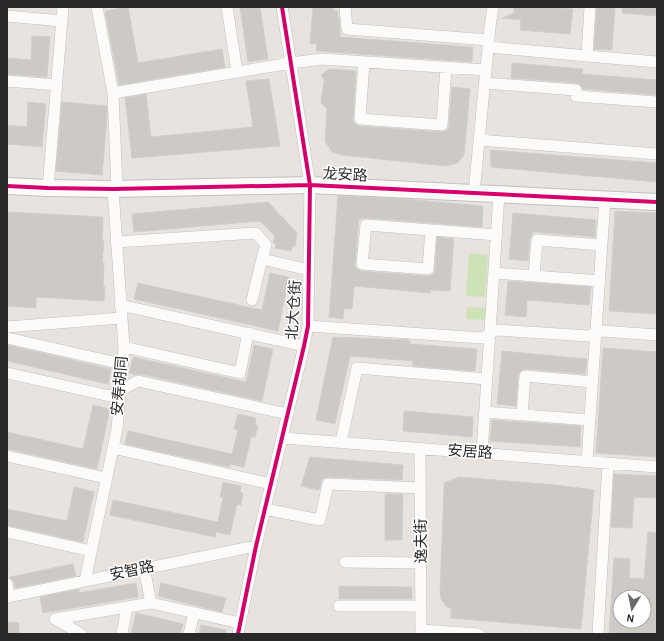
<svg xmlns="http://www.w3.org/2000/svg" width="664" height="641" font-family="'Alegreya Sans','Noto Sans SC',sans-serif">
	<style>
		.green { fill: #cee2b8 }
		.building { fill: #cdc9c5; stroke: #d2cfcb; fill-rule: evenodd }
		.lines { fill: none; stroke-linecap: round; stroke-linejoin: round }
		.street-casing { stroke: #c2c0c0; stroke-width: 12 }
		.secondary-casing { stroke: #c2c0c0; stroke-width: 18 }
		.street { stroke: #fcfbfa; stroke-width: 11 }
		.secondary { stroke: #fcfbfa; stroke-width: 16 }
		.cycleway-casing { stroke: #fff; stroke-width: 6 }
		.cycleway { stroke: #d6006c; stroke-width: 4 }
		.labels { text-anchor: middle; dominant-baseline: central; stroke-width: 3; stroke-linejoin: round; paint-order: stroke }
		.street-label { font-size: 15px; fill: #292929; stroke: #fff }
	</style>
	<rect width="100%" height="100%" fill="#e8e3de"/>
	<!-- green -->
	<path class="green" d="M469 253 488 255 485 297 466 296Z
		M467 307 486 308 485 320 466 319Z"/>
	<!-- building -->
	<path class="building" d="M128 7 138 63 222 49 225 67 119 85 105 11Z
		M240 7H260L268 59 248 62Z
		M313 7H334V11H338L337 17H339L340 31V37L473 47 472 62 316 51 317 44H310Z
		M514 7H544L573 9 570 34 520 30 521 20 502 18 514 13Z
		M597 7H615L612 50 594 49Z
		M622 7H657V16L622 13Z
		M32 36 50 37 47 77 7 74V58L31 60Z
		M512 63 583 69 582 74 657 80V95L583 89 580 84 577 83 511 78Z
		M329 69 356 71 353 119 354 123 359 126 441 132 445 131 448 129 449 125 452 87 470 89 464 155 457 163 446 166 342 155 332 152 325 141 327 109 321 103 324 80 321 75Z
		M269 79 280 146 132 158 125 98 146 94 151 137 253 127 246 81Z
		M28 102 46 104 42 147 7 144V125L27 127Z
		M62 102 107 106V116L102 175 56 171Z
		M490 150 657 163V182L491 167Z
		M338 196 404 199 483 206 482 227 367 218 359 219 355 264V267L358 270 361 271 427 276 431 275 434 273 435 270 437 237 454 239 450 291 430 290V293L354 286 352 309 344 308 343 319 329 317Z
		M268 202 297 233 295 246H292L291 251 275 248 276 243H273L275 236 260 221 134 232 132 214Z
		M615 211 657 213V314L609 311Z
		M7 212 103 217 102 241H104L102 263H104L103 287H105L104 301 36 297V308L7 306Z
		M513 213 596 220 595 237 533 232 532 235 530 239 528 261 509 259Z
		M270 273 289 277 278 331 134 299 138 283 262 310Z
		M508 281 591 287 589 305 527 300 526 317 505 315Z
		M333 337 410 340V344L477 349 475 371 413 366V361L350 356 335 424 316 420Z
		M7 345 111 369 108 384 7 361Z
		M254 345 273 349 262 401 140 374 136 375 129 373 133 357 246 382Z
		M603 348 657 352V457L596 453Z
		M502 351 587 359 585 374 526 369 522 370 520 372 518 375 516 406 497 404Z
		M93 405 110 409 97 469 8 449 7 448V432L83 449Z
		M404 411 473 417 472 437 403 431Z
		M238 414 256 418 255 424 258 426 255 437H251L244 467 230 464 229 467 125 444 128 431 232 454 238 430 234 429Z
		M492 420 581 426 580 447 490 441Z
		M310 457 403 465 402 480 328 477 322 479 319 490 301 486Z
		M614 474 657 476V498L634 497 632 528 611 527Z
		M459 477 556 485 594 490 581 629 451 618V609L446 606 441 599 440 593 444 489V483Z
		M223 482 241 486 240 491 243 494 241 505 237 504 230 535 216 532 215 537 110 515 113 500 218 522 223 497H220Z
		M74 487 94 492 83 542 7 525V509L67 521Z
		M385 494H403L402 540H385Z
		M648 532 657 533V634H609L614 558 630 559 629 578 644 579ZM620 597H644V621H620Z
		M73 564 76 576 15 588 14 582 10 578V577Z
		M136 583 138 597 43 613 40 597 79 589V593Z
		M161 583 226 598 222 612 158 596Z
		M339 586 412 587V599H339Z
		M136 613 183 624 180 634H131Z
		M7 622 19 623V634H7Z
		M201 625 226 630 225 634H199Z"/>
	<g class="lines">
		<defs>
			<path id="street" d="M97 7 113 93
				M227 7 237 72 291 63 322 59 486 70
				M345 7 347 29 489 40
				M7 16 62 21
				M488 47 587 56 590 7
				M587 56 657 62
				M364 62 360 119 442 125 446 67
				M7 81 57 85
				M485 83 576 90V96L657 102
				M479 140 657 154
				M48 188 63 7
				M117 189 113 93 237 72
				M474 193 490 27 493 7
				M431 230 428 269 362 264 366 225 497 235
				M116 242 256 233 266 245 262 259 309 270
				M494 273 600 281
				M534 276 537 240 602 245
				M252 300 262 259
				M120 305 304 346
				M308 326 482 338 497 330 589 336 602 331 657 335
				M7 327 121 318
				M7 338 122 364
				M124 347 240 373 248 333
				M7 373 110 396 138 381 288 414
				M485 412 590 420
				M522 415 525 376 593 382
				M283 438 657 467
				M341 442 357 368 487 379
				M113 448 271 484
				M420 448 421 634
				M482 453 499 194
				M7 456 106 478
				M587 461 605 199
				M265 509 320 520 328 484 420 488
				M7 532 91 551
				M345 562 421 563
				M144 568 151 603 240 623
				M85 581 117 429 124 347 113 189
				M7 584 9 596
				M7 597 256 546
				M339 606H421
				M55 619 151 603
				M55 619 81 634
				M421 630 479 634
				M122 634 127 607
				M189 634 194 613
				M238 634 256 546 304 346 308 326 310 185 282 7
				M598 634 608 463"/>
			<path id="secondary" d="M7 186 48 188 113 189 310 185 657 202"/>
		</defs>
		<!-- street casing -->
		<use href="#street" class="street-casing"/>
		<!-- secondary casing -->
		<use href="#secondary" class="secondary-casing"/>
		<!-- street -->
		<use href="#street" class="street"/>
		<!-- secondary -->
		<use href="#secondary" class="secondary"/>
		<defs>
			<path id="cycleway" d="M7 186 48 188 113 189 310 185 657 202
				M238 634 256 546 304 346 308 326 310 185 282 7"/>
		</defs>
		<!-- cycleway casing -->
		<use href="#cycleway" class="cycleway-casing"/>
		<!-- cycleway -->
		<use href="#cycleway" class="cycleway"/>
	</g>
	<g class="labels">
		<!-- street labels -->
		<g class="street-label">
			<text transform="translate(345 175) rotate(3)">龙安路</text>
			<text transform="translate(294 310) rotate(-86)">北大仓街</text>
			<text transform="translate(120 386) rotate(-85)">安寿胡同</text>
			<text transform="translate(470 452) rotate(4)">安居路</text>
			<text transform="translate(421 541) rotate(-90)">逸夫街</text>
			<text transform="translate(132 571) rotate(-12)">安智路</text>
		</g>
	</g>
	<!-- border -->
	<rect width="664" height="641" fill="none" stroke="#292929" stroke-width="16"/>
	<!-- north arrow -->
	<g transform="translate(632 609) rotate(190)"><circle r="19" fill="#ffffff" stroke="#a9a9a9"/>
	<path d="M0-3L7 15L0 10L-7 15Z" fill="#6c6a68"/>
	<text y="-6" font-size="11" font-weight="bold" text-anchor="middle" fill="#292929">N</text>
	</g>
</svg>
